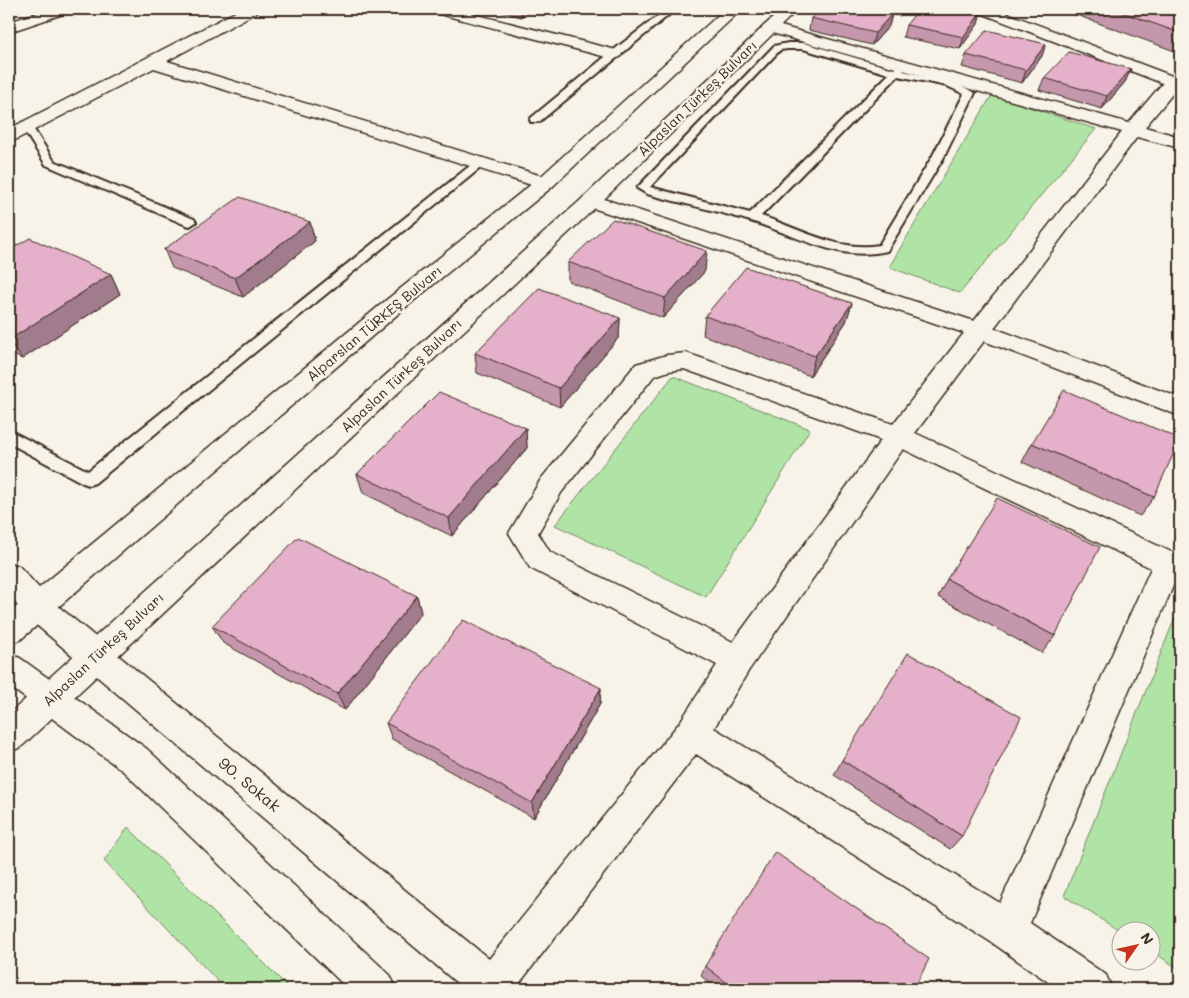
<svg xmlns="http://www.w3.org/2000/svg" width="1189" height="998" font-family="Mali,sans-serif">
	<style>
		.green { fill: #b0e4a6; stroke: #768762 }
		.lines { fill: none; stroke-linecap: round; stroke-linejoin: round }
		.lane-casing { stroke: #3b2a1e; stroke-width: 4 }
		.street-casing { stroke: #3b2a1e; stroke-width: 3 }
		.secondary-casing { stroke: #3b2a1e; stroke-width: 3 }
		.lane { fill: #f7f3e8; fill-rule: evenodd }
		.street { fill: #f7f3e8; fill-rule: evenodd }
		.secondary { fill: #f7f3e8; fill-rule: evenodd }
		.wall { fill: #c597ad; stroke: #3b2a1e }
		.shaded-wall { fill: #a07b8d; stroke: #3b2a1e }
		.building { fill: #e5b0c9; stroke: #3b2a1e }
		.labels { text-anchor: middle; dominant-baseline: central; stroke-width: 4.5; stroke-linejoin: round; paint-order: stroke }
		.street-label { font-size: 14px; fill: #3b2a1e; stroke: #f7f3e8 }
		.near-street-label { font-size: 16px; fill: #3b2a1e; stroke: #f7f3e8 }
	</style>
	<rect width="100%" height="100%" fill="#f7f3e8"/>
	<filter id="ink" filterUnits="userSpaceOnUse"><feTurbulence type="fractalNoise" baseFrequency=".02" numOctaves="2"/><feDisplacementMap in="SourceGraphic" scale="10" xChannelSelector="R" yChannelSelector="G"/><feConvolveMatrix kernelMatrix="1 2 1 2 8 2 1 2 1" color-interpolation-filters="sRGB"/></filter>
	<g filter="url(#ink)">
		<!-- green -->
		<path class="green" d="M992 95 1096 129 960 293 889 267Z
			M673 376 810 429 706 597 555 525Z
			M1178 610 1180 612V970L1152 951V930H1122L1121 932 1064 896Z
			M128 827 290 989H225L104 861Z"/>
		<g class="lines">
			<defs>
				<path id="lane" d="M667 9H676L539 122H531L530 120 531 118 611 52Z
					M788 43H804L894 69 899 65H905L907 67 903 71 954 82 975 93 944 157 887 251C838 263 793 233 747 220 714 210 680 203 647 194L637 188 774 46ZM788 49H803L889 74 750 213 650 187 780 50ZM898 76 947 86 964 94 932 157 879 245C837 252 799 228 761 216Z
					M27 124 31 125 54 161 194 219 196 222 190 226 186 225 46 165 22 127Z
					M480 160 484 161 486 163 484 165 95 483 89 485 83 483 9 443V430L88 471 476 161Z"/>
				<path id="street" d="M50 9H72L69 12 9 32V22Z
					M241 9H260L257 12 167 61 552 179 555 183 552 187 545 189 538 187 154 68 15 140 9 141V129Z
					M429 9H454L620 51 622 54 620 57 614 59 432 12Z
					M770 23 1129 123 1167 78 1173 77 1180 80 1179 86 1145 127 1180 137V148L1137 137 994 328 1180 398V416L984 341 915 433 1180 556V581L1176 579 1030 923 1106 975 1112 989H1058L994 944 696 754 515 989H464L26 616 9 595V563L19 566 48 598 489 959 680 722 717 665 530 568 509 533 541 479 636 364 667 355 686 353 893 424 964 333 584 205 581 201 584 197 591 195 598 197 974 321 1122 132 765 31 762 28 765 25ZM684 369 881 440 733 642 550 552 538 533 561 493 654 376 669 371ZM903 449 1151 568 1000 903 714 728 749 670Z
					M9 654 20 658 147 749 390 975 396 989H348L123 771 9 686Z"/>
				<path id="secondary" d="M725 9H742L552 187 406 307 20 640 9 644V613L390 297 538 179Z
					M782 9H798L598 205 21 747 9 752V714L584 197Z
					M975 9H996L1180 79V90L978 12Z"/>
			</defs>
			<!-- lane casing -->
			<use href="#lane" class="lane-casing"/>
			<!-- street casing -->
			<use href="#street" class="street-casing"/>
			<!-- secondary casing -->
			<use href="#secondary" class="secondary-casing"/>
			<!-- lane -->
			<use href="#lane" class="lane"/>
			<!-- street -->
			<use href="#street" class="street"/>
			<!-- secondary -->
			<use href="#secondary" class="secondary"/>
		</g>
		<!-- wall -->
		<path class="wall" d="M491 9H533L521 17Z
			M867 9H906L900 16Z
			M1060 9H1180V53Z
			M892 14 889 26 872 45 809 30 811 18Z
			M978 24 960 49 903 37 906 25Z
			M966 55 1042 56 1022 83 962 67Z
			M1131 69 1125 82 1102 109 1039 90 1044 78Z
			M310 222 315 241 243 297 172 268 164 249Z
			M9 233 16 246 111 274 120 294 22 359 9 353Z
			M568 262 705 271 663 318 568 281Z
			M852 303 846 322 810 376 703 335 705 316Z
			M620 318 619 337 560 407 477 373 475 353Z
			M526 428 527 448 452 536 363 493 357 474Z
			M1032 443 1154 497 1140 516 1022 462Z
			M947 579 1055 636 1042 653 938 597Z
			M417 596 421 613 345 710 223 643 212 626Z
			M601 688 600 704 534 818 392 739 386 723Z
			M842 760 962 836 950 849 834 775Z
			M705 966 914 989H717L701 976Z"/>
		<!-- shaded-wall -->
		<path class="shaded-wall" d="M521 9H533L521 17Z
			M902 9H906L900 16Z
			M981 12 978 24 960 49 964 37Z
			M892 14 889 26 872 45 875 33Z
			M1046 44 1042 56 1022 83 1026 70Z
			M1131 69 1125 82 1102 109 1107 96Z
			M310 222 315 241 243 297 235 278Z
			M9 233 17 248 9 253Z
			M707 251 705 271 663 318 665 298Z
			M111 274 120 294 22 359 9 340Z
			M852 303 846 322 810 376 815 356Z
			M620 318 619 337 560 407 559 388Z
			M526 428 527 448 452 536 449 518Z
			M417 596 421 613 345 710 337 694Z
			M601 688 600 704 534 818 532 803Z"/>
		<!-- building -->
		<path class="building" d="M820 9H867L892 14 875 33 811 18Z
			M919 9H963L981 12 964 37 906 25Z
			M1113 9H1180V33Z
			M987 30 1046 44 1026 70 966 55Z
			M1069 52 1131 69 1107 96 1044 78Z
			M240 197 310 222 235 278 164 249Z
			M613 219 707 251 665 298 568 262Z
			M30 238 111 274 9 340V250Z
			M746 267 852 303 815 356 705 316Z
			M539 288 620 318 559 388 475 353Z
			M1064 390 1180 439 1154 497 1032 443Z
			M439 392 526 428 449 518 357 474Z
			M997 498 1100 547 1055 636 947 579Z
			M298 537 417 596 337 694 212 626Z
			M463 620 601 688 532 803 386 723Z
			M908 653 1021 717 962 836 842 760Z
			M775 852 929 959 914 989H735L705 966Z"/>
	</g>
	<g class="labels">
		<!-- street labels -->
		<g class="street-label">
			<text transform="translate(697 98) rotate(-44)">Alpaslan Türkeş Bulvarı</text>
			<text transform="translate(374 323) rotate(-40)">Alparslan TÜRKEŞ Bulvarı</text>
			<text transform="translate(401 375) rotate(-43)">Alpaslan Türkeş Bulvarı</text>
			<text transform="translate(103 649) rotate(-43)">Alpaslan Türkeş Bulvarı</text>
		</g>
		<!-- near-street labels -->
		<g class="near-street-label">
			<text transform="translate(250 784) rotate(40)">90. Sokak</text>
		</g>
	</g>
	<!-- margin -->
	<rect width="1189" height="998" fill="none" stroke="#f7f3e8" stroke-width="30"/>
	<rect x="15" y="15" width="1159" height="968" fill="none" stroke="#3b2a1e" stroke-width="2" filter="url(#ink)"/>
	<!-- north arrow -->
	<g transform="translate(1136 946) rotate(56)"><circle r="24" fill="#f7f3e8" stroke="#aca397"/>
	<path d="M0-4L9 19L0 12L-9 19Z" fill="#c8321e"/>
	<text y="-8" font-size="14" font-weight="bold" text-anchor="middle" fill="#3b2a1e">N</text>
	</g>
</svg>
